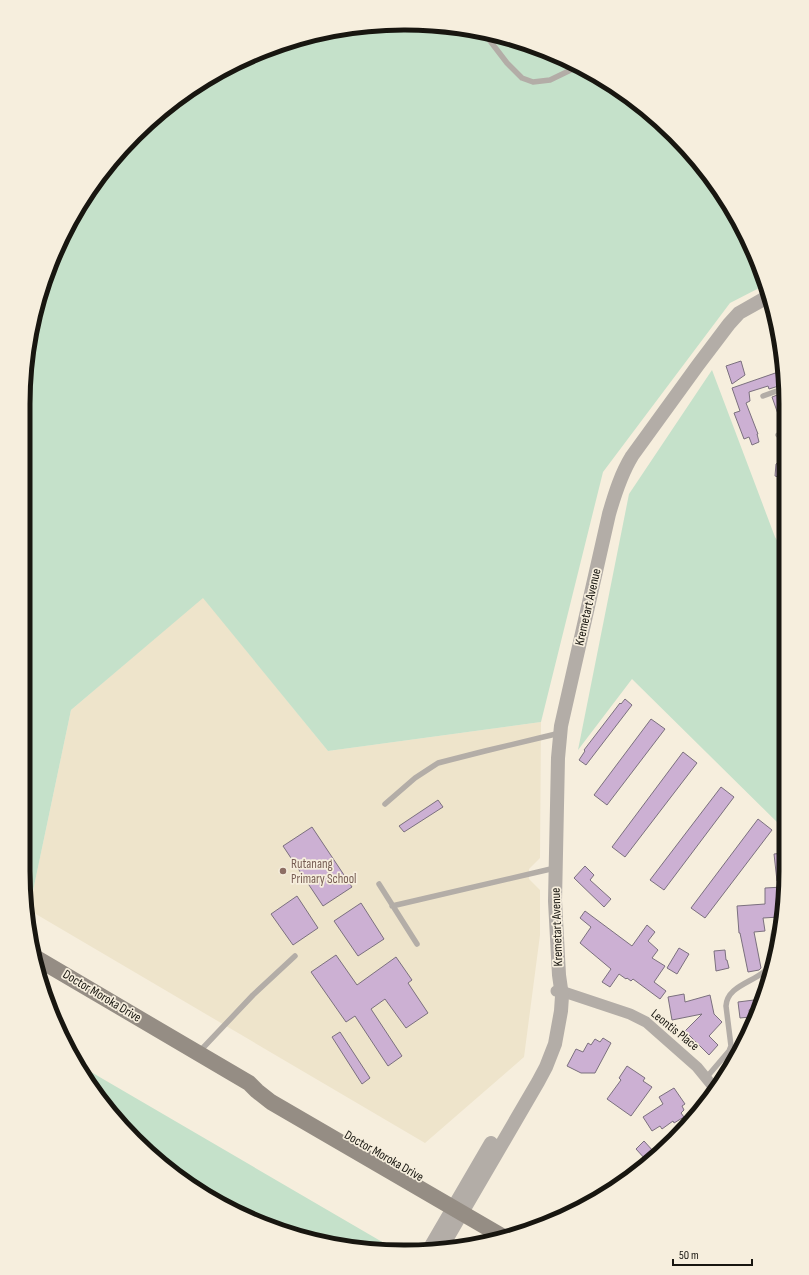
<svg xmlns="http://www.w3.org/2000/svg" width="809" height="1275" font-family="'Sofia Sans Condensed',sans-serif">
	<style>
		.built { fill: #eee4cb }
		.green { fill: #c5e1ca }
		.building { fill: #ccb0d3; stroke: #7b707e }
		.lines { fill: none; stroke-linecap: round; stroke-linejoin: round }
		.service { stroke: #b3ada7; stroke-width: 5.5 }
		.minor { stroke: #b3ada7; stroke-width: 11 }
		.tertiary { stroke: #b3ada7; stroke-width: 14 }
		.secondary { stroke: #958d84; stroke-width: 16 }
		.education-dot { fill: #8d6e63; stroke: #f6eedd; stroke-width: 1.5 }
		.labels { text-anchor: middle; dominant-baseline: central; stroke-width: 3.5; stroke-linejoin: round; paint-order: stroke }
		.street-label { font-size: 13px; fill: #181610; stroke: #f6eedd }
		.education-label { font-size: 13px; fill: #785e54; stroke: #f6eedd; text-anchor: start }
		.rim { fill: none; stroke: #181610; stroke-width: 5 }
	</style>
	<rect width="100%" height="100%" fill="#f6eedd"/>
	<!-- built -->
	<path class="built" d="M203 597 328 751 541 722 540 858 529 869V879L540 890V935L524 1057 425 1143 29 910 71 710Z"/>
	<!-- green -->
	<path class="green" d="M430 24 503 36 573 62 637 102 707 172 747 236 765 285 730 303 603 472 541 722 328 751 203 598 71 710 29 910 23 870 26 355 52 258 102 172 153 118 214 74 282 43 355 26Z
		M712 370 775 537 784 552 783 828 632 679 578 750 629 494Z
		M79 1066V1065L396 1250 380 1251 282 1232 172 1173 87 1083Z"/>
	<!-- building -->
	<path class="building" d="M741 361 745 375 732 384 726 366Z
		M784 370 785 384 769 389 768 386 749 392 750 401 746 403 758 434H757L759 442 752 445 749 437 744 439 734 413 740 411 732 388Z
		M785 392V412L778 414 772 397Z
		M785 458V479L775 476 776 464Z
		M625 699 632 705 586 765 579 760 585 751 584 750 620 703 621 704Z
		M651 719 665 729 607 805 594 795Z
		M683 752 697 763 625 857 612 847Z
		M721 787 734 797 664 890 650 880Z
		M438 800 443 807 404 832 399 826Z
		M758 819 772 830 705 918 691 908Z
		M312 827 352 887 323 906 283 846Z
		M783 853V881H777L774 854Z
		M585 866 594 875 590 880 611 899 604 907 574 878Z
		M783 887V915L779 917 763 918 765 931 754 932 761 968 759 970 748 972 740 933H739L737 906 765 904V888Z
		M297 896 318 928 293 945 271 914Z
		M361 903 384 939 358 956 334 921Z
		M585 911 632 946 647 925 655 932 648 941 658 950 652 958 665 966 654 982 666 991 660 999 633 979 631 981 627 978 626 979 619 974 610 987 602 982 611 969 580 943 591 927 580 918Z
		M679 948 689 954 677 974 667 968Z
		M725 950 726 960H727L729 968 716 971 714 951Z
		M336 955 357 985 396 957 412 980 408 983 428 1013 406 1028 385 999 371 1009 402 1056 388 1066 355 1016 346 1022 311 972Z
		M684 994 685 1002 710 995 714 1014 722 1022 709 1036 718 1045 709 1055 685 1031 702 1014 672 1020 668 997Z
		M762 999 760 1005 749 1010 750 1017 740 1018 738 1002Z
		M340 1032 370 1078 362 1084 332 1037Z
		M603 1038 611 1043 595 1073H581L567 1066 576 1049 583 1052 588 1043 591 1045 595 1039 600 1042Z
		M627 1066 645 1078 643 1081 652 1087 631 1116 607 1099 621 1080 619 1078Z
		M674 1088 685 1104 682 1106 684 1110 681 1113 684 1117 674 1123 673 1121 662 1129 660 1126 652 1131 643 1117 663 1104 659 1097Z
		M644 1141 654 1152 646 1160 636 1149Z"/>
	<g class="lines">
		<!-- service -->
		<path class="service" d="M484 33 507 63 522 78 533 82 550 80 579 66
			M763 396 785 388
			M778 435 785 432
			M385 804 415 778 438 763 485 751 560 733
			M379 884 417 944
			M392 906 555 868
			M200 1051 253 995 295 956
			M706 1078 729 1051 731 1046 726 1006C727 985 756 982 768 968 776 958 771 946 773 935 774 929 779 923 783 919"/>
		<!-- minor -->
		<path class="minor" d="M556 991H561L630 1014 646 1022 697 1067 715 1089"/>
		<!-- tertiary -->
		<path class="tertiary" d="M443 1245 538 1082 546 1067 555 1044 561 1011 562 996 559 975 555 901 558 758 561 726 609 514C615 493 621 474 632 456L698 365 729 324 739 313 769 296
			M431 1246 491 1143"/>
		<!-- secondary -->
		<path class="secondary" d="M38 959 249 1083 257 1091 271 1102 505 1238"/>
	</g>
	<!-- markers -->
	<circle class="education-dot" cx="283" cy="871" r="4"/>
	<g class="labels">
		<!-- street labels -->
		<g class="street-label">
			<text transform="translate(588 607) rotate(-77)">Kremetart Avenue</text>
			<text transform="translate(557 927) rotate(-92)">Kremetart Avenue</text>
			<text transform="translate(102 996) rotate(31)">Doctor Moroka Drive</text>
			<text transform="translate(675 1030) rotate(39)">Leontis Place</text>
			<text transform="translate(384 1156) rotate(30)">Doctor Moroka Drive</text>
		</g>
		<!-- education labels -->
		<g class="education-label">
			<text x="291" y="864">Rutanang<tspan x="291" dy="15">Primary School</tspan></text>
		</g>
	</g>
	<!-- crop -->
	<path d="M0 0H809V1275H0ZM404 30H405A374 374 0 0 1 779 404V871A374 374 0 0 1 405 1245H404A374 374 0 0 1 30 871V404A374 374 0 0 1 404 30Z" fill="#f6eedd" fill-rule="evenodd"/>
	<path class="rim" d="M404 30H405A374 374 0 0 1 779 404V871A374 374 0 0 1 405 1245H404A374 374 0 0 1 30 871V404A374 374 0 0 1 404 30Z"/>
	<!-- scale -->
	<path d="M673 1259v6h79v-6" fill="none" stroke="#181610" stroke-width="2"/>
	<text x="679" y="1259" font-size="12" fill="#181610" stroke="#f6eedd" stroke-width="3" paint-order="stroke">50 m</text>
</svg>
